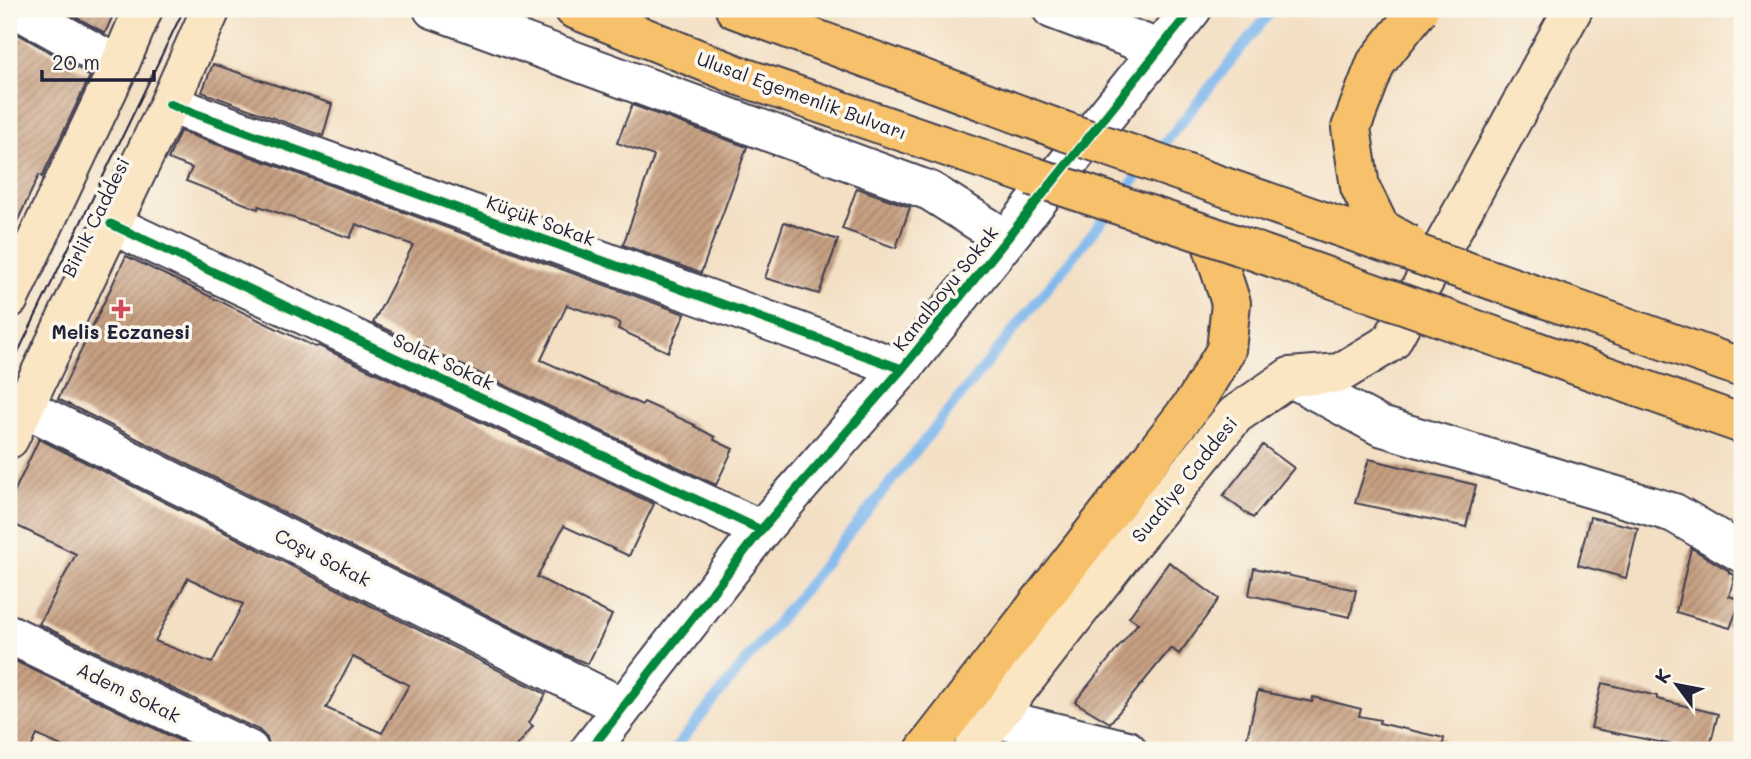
<svg xmlns="http://www.w3.org/2000/svg" width="1751" height="759" font-family="Mali,sans-serif">
	<style>
		.lines { fill: none; stroke-linecap: round; stroke-linejoin: round }
		.stream { stroke: #7cb6ed; stroke-width: 10 }
		.building { fill: url(#building-hatch); fill-rule: evenodd }
		.minor-casing { stroke: #413e4f; stroke-width: 42 }
		.secondary-casing { stroke: #413e4f; stroke-width: 42 }
		.primary-casing { stroke: #413e4f; stroke-width: 42 }
		.minor { stroke: #fff; stroke-width: 38 }
		.secondary { stroke: #fbe6c4; stroke-width: 38 }
		.primary { stroke: #f6c16b; stroke-width: 38 }
		.tram { stroke: #22223b; stroke-width: 2 }
		.primary-bridge-casing { stroke: #413e4f; stroke-width: 42; stroke-linecap: butt }
		.primary-bridge { stroke: #f6c16b; stroke-width: 38 }
		.cycleway-casing { stroke: #fbf7ec; stroke-width: 13 }
		.cycleway { stroke: #00873e; stroke-width: 9 }
		.poi-dot { fill: #d1495b; stroke: #fbf7ec; stroke-width: 2.5 }
		.labels { text-anchor: middle; dominant-baseline: central; stroke-width: 7; stroke-linejoin: round; paint-order: stroke }
		.street-label { font-size: 19px; fill: #22223b; stroke: #fbf7ec }
		.poi-label { font-size: 19px; font-weight: bold; fill: #22223b; stroke: #fbf7ec }
	</style>
	<defs>
		<pattern id="building-hatch" width="6" height="6" patternUnits="userSpaceOnUse" patternTransform="scale(1.75)"><rect width="6" height="6" fill="#c7a082"/><path d="M-1 1l2-2M0 6l6-6M5 7l2-2" fill="none" stroke="#a1826c"/></pattern>
	</defs>
	<rect width="100%" height="100%" fill="#fbf7ec"/>
	<filter id="ink" filterUnits="userSpaceOnUse"><feTurbulence type="fractalNoise" baseFrequency=".0143" numOctaves="2"/><feDisplacementMap in="SourceGraphic" scale="14" xChannelSelector="R" yChannelSelector="G"/><feConvolveMatrix kernelMatrix="1 2 1 2 8 2 1 2 1" color-interpolation-filters="sRGB"/></filter>
	<filter id="wash" filterUnits="userSpaceOnUse"><feTurbulence type="fractalNoise" baseFrequency=".00686" numOctaves="4" result="noise"/><feDisplacementMap in="SourceGraphic" scale="28" xChannelSelector="R" yChannelSelector="G"/><feGaussianBlur stdDeviation="1.57" result="paint"/><feColorMatrix in="noise" values="0 0 0 0 0 0 0 0 0 0 0 0 0 0 0 0 0 1.4 0 .05"/><feComposite in="paint" operator="in"/></filter>
	<g filter="url(#wash)">
		<rect width="100%" height="100%" fill="#f3dfc3"/>
		<g class="lines">
			<!-- stream -->
			<path class="stream" d="M1155 155 1273 9
				M1120 198 1145 167
				M674 750 1110 211"/>
		</g>
		<g id="blocks">
			<!-- building -->
			<path class="building" d="M61 9H116L105 33Z
				M9 29 88 74 87 75 90 76 42 177 39 175 9 239Z
				M213 64 332 104 323 136 202 92Z
				M632 105 747 147 701 273 623 245 654 156 617 143Z
				M180 131 685 314 668 352 618 329 620 323 567 305 541 360 642 405 644 402 695 425 694 426 715 437 714 440 733 449 716 485 373 323 413 245 356 224 350 238 259 206 258 209 186 181 192 168 168 159Z
				M857 188 910 207 896 248 842 229Z
				M784 222 838 240 819 294 765 278Z
				M126 256 315 347 319 346 654 504 629 556 564 526 537 577 612 615 588 664 569 656 58 399Z
				M39 439 546 694 529 723 533 726 514 750H271L267 738 259 730 39 624 76 554 9 522V503ZM188 578 243 604 212 663 155 641ZM353 657 409 685 382 733 326 708Z
				M1263 445 1294 468 1253 518 1223 496Z
				M1369 459 1476 485 1466 527 1355 503Z
				M1590 517 1638 528 1626 578 1578 565Z
				M1691 548 1729 571V573L1735 575 1729 596 1741 600 1730 628 1676 612Z
				M1169 562 1219 599 1179 654 1171 648 1110 723 1075 702 1138 623 1129 617Z
				M1254 568 1356 590 1350 617 1249 595Z
				M9 658 199 750H70L37 735 30 750H9Z
				M1602 683 1657 696V699L1718 714 1709 750H1698L1591 728Z
				M1258 691 1312 702 1313 697 1361 709 1359 716 1380 720 1379 723 1444 738 1442 750H1244Z"/>
		</g>
	</g>
	<g filter="url(#ink)">
		<use href="#blocks" fill-opacity="0" stroke="#413e4f" stroke-width="2"/>
		<g class="lines">
			<defs>
				<path id="minor" d="M17 9 119 66
					M433 9 930 191 1006 239
					M1052 9 1159 49
					M169 104 902 369
					M111 224 761 530
					M1290 377 1380 426 1674 513 1742 553
					M24 407 622 707
					M9 634 249 750
					M995 718 1127 750
					M590 750 761 530 902 369 1192 9"/>
				<path id="secondary" d="M9 299 119 66 143 9
					M9 439 169 104 211 9
					M973 750 995 718 1126 550 1235 415 1290 377 1340 373 1391 342 1573 9"/>
				<path id="primary" d="M574 9 740 76 1032 176
					M735 9 1061 130
					M1621 325 1742 368
					M925 750 1197 399 1226 350 1231 303 1209 235"/>
			</defs>
			<!-- minor casing -->
			<use href="#minor" class="minor-casing"/>
			<!-- secondary casing -->
			<use href="#secondary" class="secondary-casing"/>
			<!-- primary casing -->
			<use href="#primary" class="primary-casing"/>
			<!-- minor -->
			<use href="#minor" class="minor"/>
			<!-- secondary -->
			<use href="#secondary" class="secondary"/>
			<!-- primary -->
			<use href="#primary" class="primary"/>
			<!-- tram -->
			<path class="tram" d="M9 371 184 9"/>
			<defs>
				<path id="primary-bridge" d="M1061 130 1621 325
					M1032 176 1209 235 1742 424
					M1408 244 1380 228 1360 187 1351 128 1376 63 1419 9"/>
			</defs>
			<!-- primary-bridge casing -->
			<use href="#primary-bridge" class="primary-bridge-casing"/>
			<!-- primary-bridge -->
			<use href="#primary-bridge" class="primary-bridge"/>
			<defs>
				<path id="cycleway" d="M169 104 902 369
					M111 224 761 530
					M590 750 761 530 902 369 1192 9"/>
			</defs>
			<!-- cycleway casing -->
			<use href="#cycleway" class="cycleway-casing"/>
			<!-- cycleway -->
			<use href="#cycleway" class="cycleway"/>
		</g>
	</g>
	<!-- markers -->
	<path class="poi-dot" d="M117.5 298.5h7v7h7v7h-7v7h-7v-7h-7v-7h7z"/>
	<g class="labels">
		<!-- street labels -->
		<g class="street-label">
			<text transform="translate(802 95) rotate(20)">Ulusal Egemenlik Bulvarı</text>
			<text transform="translate(95 217) rotate(-64)">Birlik Caddesi</text>
			<text transform="translate(541 220) rotate(20)">Küçük Sokak</text>
			<text transform="translate(945 288) rotate(-51)">Kanalboyu Sokak</text>
			<text transform="translate(444 361) rotate(25)">Solak Sokak</text>
			<text transform="translate(1184 479) rotate(-51)">Suadiye Caddesi</text>
			<text transform="translate(323 557) rotate(27)">Coşu Sokak</text>
			<text transform="translate(129 692) rotate(26)">Adem Sokak</text>
		</g>
		<!-- poi labels -->
		<g class="poi-label">
			<text x="121" y="331">Melis Eczanesi</text>
		</g>
	</g>
	<!-- margin -->
	<rect width="1751" height="759" fill="none" stroke="#fbf7ec" stroke-width="35"/>
	<!-- north arrow -->
	<g transform="translate(1677 685) rotate(302)" stroke="#fbf7ec" stroke-width="5" paint-order="stroke">
	<path d="M0-5L12 26L0 18L-12 26Z" fill="#22223b"/>
	<text y="-10" font-size="19" font-weight="bold" text-anchor="middle" fill="#22223b">K</text>
	</g>
	<!-- scale -->
	<path d="M42 70v10h112v-10" fill="none" stroke="#22223b" stroke-width="3.5"/>
	<text x="52" y="70" font-size="21" fill="#22223b" stroke="#fbf7ec" stroke-width="5" paint-order="stroke">20 m</text>
</svg>
